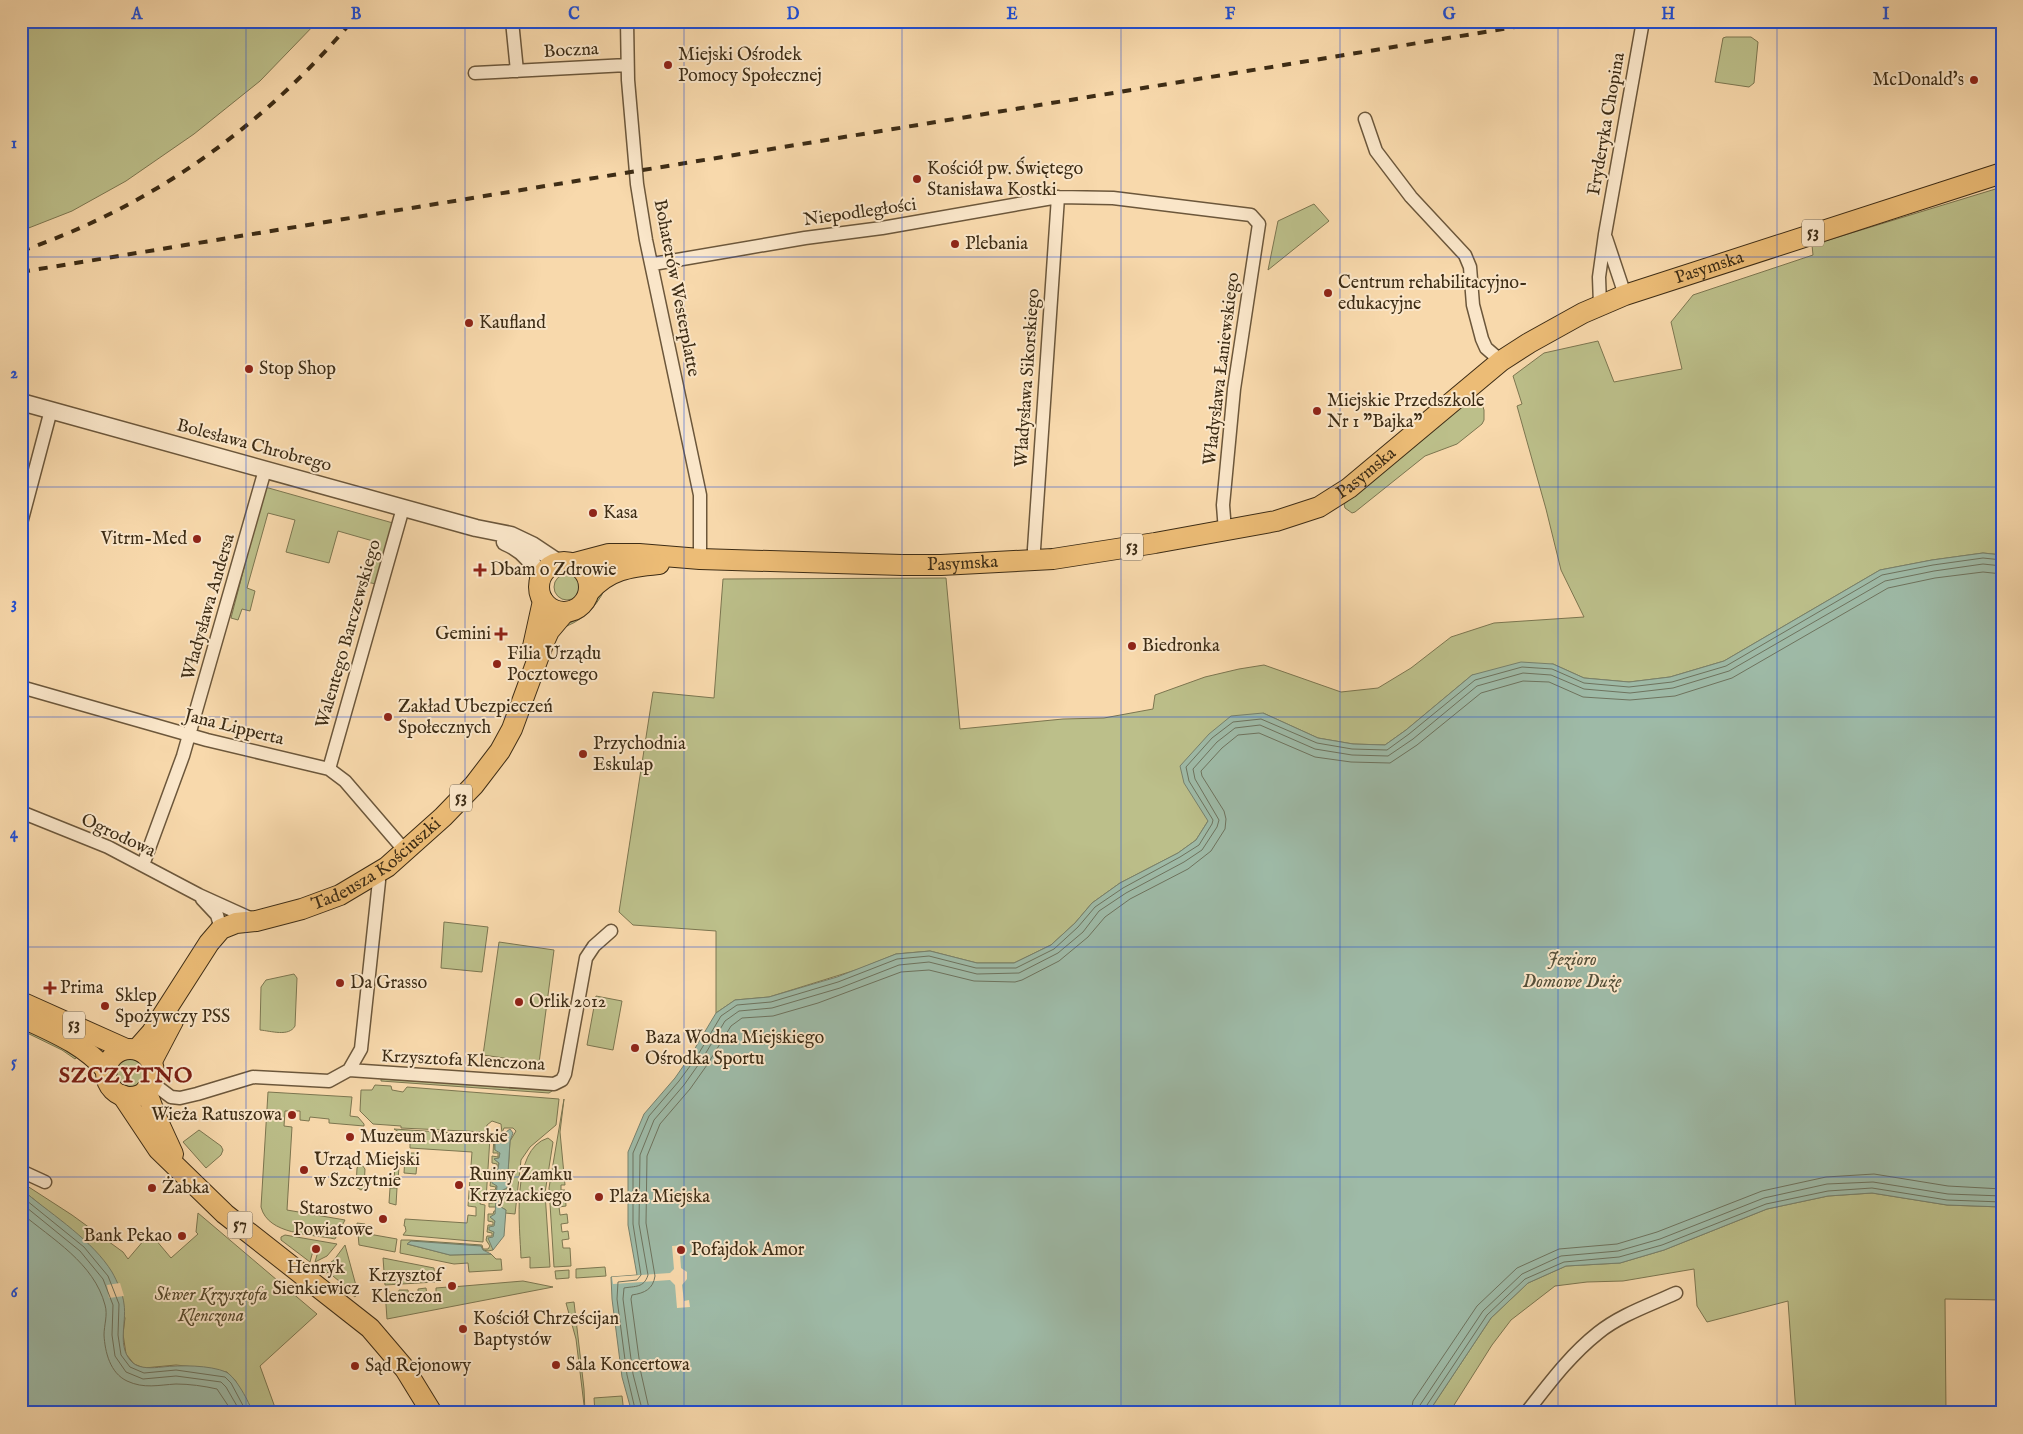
<svg xmlns="http://www.w3.org/2000/svg" width="2023" height="1434" font-family="'IM FELL English',serif">
	<style>
		.green { fill: #bcbf8a; stroke: #7c7650 }
		.water { fill: #9ebaa7; stroke: #77816d }
		.pier { fill: #f8d9ac }
		.lines { fill: none; stroke-linecap: round; stroke-linejoin: round }
		.shore { stroke: #6e735e; stroke-width: 1 }
		.minor-casing { stroke: #6c573b; stroke-width: 15 }
		.tertiary-casing { stroke: #6c573b; stroke-width: 19 }
		.primary-casing { stroke: #3d2c15; stroke-width: 22 }
		.minor { stroke: #fae6c9; stroke-width: 12 }
		.tertiary { stroke: #fae6c9; stroke-width: 16 }
		.primary { stroke: #ecbc76; stroke-width: 20 }
		.rail { stroke: #3d2c15; stroke-width: 4; stroke-dasharray: 9 9; stroke-linecap: butt }
		.grid { fill: none; stroke: #1d4ed8; stroke-width: 1; stroke-opacity: 0.55 }
		.poi-dot { fill: #8f2418; stroke: #fae6c9; stroke-width: 2 }
		.labels { text-anchor: middle; dominant-baseline: central; stroke-width: 4; stroke-linejoin: round; paint-order: stroke }
		.shield { fill: #fae6c9; stroke: #76644b; stroke-width: 1 }
		.shield-label { font-size: 16px; font-weight: bold; fill: #3d2c15 }
		.street-label { font-size: 18px; fill: #3d2c15; stroke: #fae6c9 }
		.poi-label { font-size: 18px; fill: #3d2c15; stroke: #fae6c9; text-anchor: start }
		.park-label { font-size: 18px; font-style: italic; fill: #56492c; stroke: #fae6c9 }
		.water-label { font-size: 19px; font-style: italic; fill: #55503a; stroke: #fae6c9 }
		.district-label { font-size: 22px; font-weight: bold; letter-spacing: 1px; fill: #7a1f14; stroke: #fae6c9 }
		.neatline { fill: none; stroke: #1d4ed8; stroke-width: 2 }
		.grid-label { font-size: 16px; text-anchor: middle; font-weight: bold; fill: #1d4ed8 }
	</style>
	<rect width="100%" height="100%" fill="#f8d9ac"/>
	<filter id="stains"><feTurbulence type="fractalNoise" baseFrequency=".004" numOctaves="4"/><feColorMatrix values="0 0 0 0 .2 0 0 0 0 .09 0 0 0 0 .02 0 0 0 .5 -.17"/></filter>
	<radialGradient id="worn" r=".72"><stop offset=".6" stop-color="#630" stop-opacity="0"/><stop offset="1" stop-color="#630" stop-opacity=".3"/></radialGradient>
	<!-- green -->
	<path class="green" d="M21 21H318L260 81 194 134 126 181 72 211 21 231Z
		M1726 37H1751L1758 42 1754 83 1749 87 1715 82 1723 38Z
		M2002 187V555L1983 553 1932 560 1880 570 1724 661 1670 677 1629 682 1584 678 1553 664 1472 675 1406 730 1385 745 1353 744 1318 738 1263 713 1208 821 1196 840 1178 853 1120 883 1092 903 1075 923 1051 945 1014 963H977L930 951 896 954 859 969 769 997 735 1000 716 1013V931L633 925 619 912 653 692 714 698 723 579 946 578 960 729 1063 719 1104 718 1153 709 1155 695 1205 677 1239 669 1264 665 1341 692 1378 688 1411 668 1451 637 1494 623 1584 617 1561 570 1546 509 1517 406 1522 404 1513 376 1544 353 1598 341 1614 382 1682 369 1671 322 1693 295 1813 255 1812 245Z
		M1314 204 1329 221 1268 270 1278 221Z
		M1470 398 1477 399 1482 404 1484 410V420L1482 424 1457 444 1425 456 1355 512 1352 513 1345 508 1344 504Z
		M265 487 393 523 376 584 362 581 373 541 338 531 329 563 286 552 295 520 268 513 247 588 255 591 250 611 242 609 238 620 231 618Z
		M554 587a13 13 0 1 1 26 0a13 13 0 1 1-26 0Z
		M605 589C595 609 581 622 559 629 565 621 568 622 576 618 590 612 594 596 605 589Z
		M444 922 488 927 482 972 441 968Z
		M499 942 554 950 539 1063 483 1055Z
		M294 974 297 978 295 1026C289 1037 271 1031 260 1030L261 987 266 980Z
		M596 996 622 1001 613 1050 587 1045Z
		M21 1024 83 1052 75 1059 62 1050 21 1030Z
		M115 1072a16 16 0 1 1 32 0a16 16 0 1 1-32 0Z
		M381 1079 555 1089 549 1093 381 1081Z
		M375 1085 391 1086 392 1090 403 1092 407 1087 559 1099 556 1125 530 1147 521 1160 515 1214 505 1213 506 1210 499 1206 501 1191 507 1188 510 1141 516 1131 513 1128H504L501 1135 494 1139 495 1150 500 1152 499 1158 494 1159 499 1163 498 1169 493 1171 498 1173V1178L492 1180V1182L497 1186 496 1207H489V1203H493V1200H490V1190H495L496 1187 490 1186 491 1177H497V1173H491L492 1167H497V1164L492 1163V1156L498 1157V1153H493L494 1137 502 1133 501 1124 492 1121 487 1125 485 1132 401 1128V1126L373 1124 360 1111 361 1090H372Z
		M268 1092 352 1097 350 1116 358 1117 364 1124V1126L329 1123V1119L310 1117 309 1121 300 1120V1111H285L284 1126 292 1127 287 1210 345 1220 335 1239C311 1234 268 1235 261 1207Z
		M564 1099 560 1132 565 1185H561V1190H565L566 1206 559 1207 560 1215 567 1214 568 1223 561 1224 562 1232 568 1231 569 1239 562 1240 563 1248H570L571 1266 554 1267 549 1188Z
		M394 1129 486 1135 490 1137 486 1200H481L480 1204 485 1205 483 1242 403 1235 406 1231 405 1226H404L405 1219 467 1223 468 1215 476 1216V1207L468 1206 472 1152 410 1148V1139L399 1138V1132Z
		M199 1130 221 1146 223 1150 221 1155 206 1168 183 1142Z
		M548 1138 553 1142 545 1193 550 1267 530 1268V1257L521 1258C520 1228 510 1149 548 1138Z
		M410 1153H418L416 1174 404 1173 405 1157H409Z
		M396 1156H400L398 1179H394Z
		M359 1165H362L365 1169 364 1188 361 1190 356 1187 357 1168Z
		M21 1182 72 1215 123 1252 128 1259 150 1233 171 1258 198 1234 196 1232 198 1213 317 1314 260 1366 277 1413H253L235 1380 227 1372 204 1368 176 1365 144 1368 134 1364 126 1354 123 1334 125 1318 87 1243 26 1193 21 1191Z
		M390 1188H397L396 1205 389 1203Z
		M1872 1193 1947 1205 2002 1207V1300L1945 1299 1946 1413H1796L1788 1301 1707 1322 1697 1306 1694 1269 1623 1281 1587 1282 1555 1286 1511 1320 1492 1345 1449 1413H1428L1491 1318 1528 1283 1566 1266 1620 1263 1664 1250 1767 1209 1828 1196Z
		M494 1211H496L495 1215 490 1217 495 1221 493 1250 488 1251 483 1250 481 1246 411 1241 407 1244 450 1255 491 1254 496 1259H501L502 1270 469 1272 468 1263 454 1264 400 1253 401 1240H409L482 1245 483 1249H488L490 1246 486 1240 487 1236H492V1233L487 1232 488 1225H493V1222L488 1221V1214H493Z
		M357 1223 365 1224 363 1233 397 1239 395 1252 359 1245Z
		M285 1235 337 1244 327 1256 315 1262 319 1248 314 1247 310 1262 281 1240V1237Z
		M345 1245 358 1293 355 1297 338 1283 339 1281 328 1272 326 1274 320 1270 334 1260Z
		M383 1258 434 1268 435 1282 385 1285Z
		M605 1267 606 1276 576 1278V1269Z
		M569 1270V1278L556 1279 555 1271Z
		M523 1281 553 1287 387 1319 385 1291H389L390 1298H399V1290H408L409 1297H418V1289L426 1288 427 1296 436 1295V1288L448 1287 450 1289 452 1287Z
		M574 1302 584 1389 585 1413 576 1339 566 1303Z
		M622 1396 624 1413H595L594 1398Z"/>
	<!-- water -->
	<path class="water" d="M1983 553 2002 555V1207L1947 1205 1872 1193 1828 1196 1767 1209 1664 1250 1620 1263 1566 1266 1528 1283 1491 1318 1428 1413H632L622 1377 612 1299 611 1277 637 1275 628 1225V1152L644 1114 675 1078 691 1055 716 1013 735 1000 769 997 837 977 896 954 930 951 977 963H1014L1051 945 1075 923 1092 903 1120 883 1178 853 1196 840 1208 821 1184 783 1180 766 1209 734 1231 716 1263 713 1318 738 1353 744 1385 745 1406 730 1472 675 1521 662 1553 664 1584 678 1629 682 1670 677 1724 661 1880 570 1932 560Z
		M510 1129 513 1133 510 1141 507 1188 501 1191 499 1206 506 1210 504 1236 493 1250 488 1238 493 1237 494 1232 489 1230V1227L494 1226 495 1221 490 1217 495 1214 497 1186 492 1183V1180L498 1178V1173L493 1171 498 1169 499 1163 494 1159 499 1158 500 1153 495 1150V1140Z
		M21 1191 26 1193C54 1216 93 1241 112 1272 117 1281 123 1294 124 1304 127 1323 116 1348 133 1363 140 1369 153 1368 162 1367 180 1365 210 1365 226 1372 236 1377 249 1402 253 1413H21Z
		M411 1241 481 1246 483 1250 491 1254 450 1255 407 1244Z"/>
	<!-- pier -->
	<path class="pier" d="M685 1245 686 1253 680 1254 681 1268 687 1272V1279L682 1285 684 1301 689 1300 690 1307 677 1308 675 1285 670 1280 613 1284 612 1277 670 1273 674 1269 672 1246Z
		M120 1283 124 1296 109 1298 107 1285Z"/>
	<g class="lines">
		<!-- shore -->
		<path class="shore" d="M21 1196 84 1247 108 1276 119 1304 118 1335 121 1355 130 1367 144 1373 176 1370 225 1377 231 1383 247 1413
			M21 1203 80 1251 103 1279 113 1305 112 1335 115 1356 126 1372 143 1379 176 1376 221 1382 226 1387 241 1413
			M21 1213C52 1239 94 1263 105 1305 108 1315 104 1325 104 1335 105 1352 110 1373 127 1381 144 1389 158 1385 176 1384 189 1384 204 1386 217 1389L233 1413
			M636 1413 627 1375 617 1299 618 1282 637 1280 641 1275 633 1224V1153L649 1116 679 1081 696 1058 721 1016 737 1005 771 1002 838 982 897 959 929 956 976 968H1016L1054 949 1078 927 1095 907 1123 888 1180 857 1199 845 1212 824 1213 820 1189 781 1186 767 1212 738 1233 722 1261 719 1317 743 1352 749 1387 750 1409 734 1475 680 1522 667 1552 669 1584 683 1629 687 1672 682 1726 666 1882 575 1933 565 1983 558 2002 560
			M643 1413 633 1374 623 1299 624 1288C635 1286 644 1288 648 1275L639 1224 640 1155 654 1120 684 1085 701 1061 725 1021 739 1011 772 1008 840 988 899 965 929 962 977 974 1019 973 1058 953 1083 932 1099 911 1126 893 1184 862 1202 850 1217 827 1219 820 1195 779 1193 769 1217 742 1235 728 1260 725 1315 749 1352 755 1388 756 1413 739 1477 686 1523 673 1551 675 1584 689 1630 693 1673 688 1729 671 1885 581 1934 571 1983 564 2002 566
			M650 1413 641 1373 631 1299 632 1295C645 1293 653 1289 655 1276L646 1223 647 1156 660 1124 690 1089 707 1065 731 1026 742 1018 773 1016 818 1003 901 972 929 970 974 981 1015 982 1022 980 1059 961 1088 937 1105 917 1130 899 1188 869 1211 851 1225 829 1226 819 1224 811 1202 776 1201 771 1222 748 1238 735 1259 733 1315 757 1351 762 1390 763 1417 745 1481 693 1523 681 1549 682 1583 697 1630 700 1675 696 1732 678 1888 588 1935 578 1983 572 2002 574
			M1411 1413 1413 1401 1477 1306 1517 1268 1559 1249 1617 1244 1657 1232 1762 1191 1826 1177 1874 1174 1948 1186 2002 1189
			M1418 1413 1420 1405 1483 1311 1522 1274 1561 1256 1618 1251 1660 1239 1764 1198 1827 1184 1873 1182 1948 1194 2002 1196
			M1424 1413 1425 1408 1487 1315 1525 1279 1564 1262 1619 1257 1662 1245 1766 1204 1828 1191 1872 1188 1947 1200 2002 1202"/>
		<defs>
			<path id="minor" d="M512 21 517 71
				M627 21 628 80 637 184 646 240 700 495V559
				M475 73 627 65
				M1365 119 1376 151 1411 197 1465 255 1470 267 1473 305 1482 339 1486 348 1501 361
				M1606 238 1625 295
				M653 264 805 238 882 228 1058 197 1113 198 1251 215 1259 224 1234 389 1223 505 1225 531
				M1600 305 1599 277 1605 234 1643 21
				M21 523 51 410
				M1035 560 1034 549 1058 197
				M21 687 207 740 329 769 345 781 406 852
				M329 769 403 508
				M21 812 108 847 199 895 252 919
				M143 865 183 756 265 470
				M202 899 217 915 221 929
				M349 1070 554 1084 562 1080 565 1074 586 958 594 946 611 931
				M349 1070 361 1049 379 881 375 874
				M151 1082 171 1097 180 1098 197 1094 253 1077 329 1081 349 1070
				M21 1171 45 1182
				M1526 1413C1548 1385 1569 1356 1598 1333 1620 1315 1650 1305 1676 1293"/>
			<path id="tertiary" d="M21 402 476 528 511 535 532 545 559 563
				M505 542C522 549 534 562 540 579"/>
			<g id="primary">
				<circle cx="564" cy="587" r="25"/>
				<path id="s1" d="M575 563 609 554H639L700 559 902 565H941L1053 559 1155 543 1276 521 1319 507 1349 488 1501 361 1529 343 1583 313 1625 295 2002 173"/>
				<path d="M589 592C609 569 630 567 659 564"/>
				<path d="M532 651 543 601"/>
				<path d="M21 1002 126 1049"/>
				<path d="M21 1017C53 1032 84 1044 107 1071"/>
				<path id="s2" d="M137 1049 152 1032 209 943 221 929 236 923 256 921 302 909 340 895 387 867 443 817 474 785 500 751 512 729 544 642 549 631 565 612"/>
				<circle cx="130" cy="1073" r="24"/>
				<path d="M152 1061 173 1021"/>
				<path d="M146 1090 156 1117 173 1154"/>
				<path d="M122 1095 158 1149 225 1214 370 1328 405 1369 432 1413"/>
			</g>
		</defs>
		<!-- minor casing -->
		<use href="#minor" class="minor-casing"/>
		<!-- tertiary casing -->
		<use href="#tertiary" class="tertiary-casing"/>
		<!-- primary casing -->
		<use href="#primary" class="primary-casing"/>
		<!-- minor -->
		<use href="#minor" class="minor"/>
		<!-- tertiary -->
		<use href="#tertiary" class="tertiary"/>
		<!-- primary -->
		<use href="#primary" class="primary"/>
		<!-- rail -->
		<path class="rail" d="M21 251C151 207 264 126 352 21
			M21 272 1552 21"/>
	</g>
	<!-- grid -->
	<path class="grid" d="M246 21V1413M465 21V1413M684 21V1413M902 21V1413M1121 21V1413M1340 21V1413M1558 21V1413M1777 21V1413M21 257H2002M21 487H2002M21 717H2002M21 947H2002M21 1177H2002"/>
	<!-- markers -->
	<g class="poi-dot">
		<circle cx="668" cy="65" r="5"/>
		<circle cx="1974" cy="80" r="5"/>
		<circle cx="917" cy="179" r="5"/>
		<circle cx="955" cy="244" r="5"/>
		<circle cx="1328" cy="293" r="5"/>
		<circle cx="469" cy="323" r="5"/>
		<circle cx="249" cy="369" r="5"/>
		<circle cx="1317" cy="411" r="5"/>
		<circle cx="593" cy="513" r="5"/>
		<circle cx="197" cy="539" r="5"/>
		<path d="M477.5 562.5h5v5h5v5h-5v5h-5v-5h-5v-5h5z"/>
		<path d="M498.5 626.5h5v5h5v5h-5v5h-5v-5h-5v-5h5z"/>
		<circle cx="1132" cy="646" r="5"/>
		<circle cx="497" cy="664" r="5"/>
		<circle cx="388" cy="717" r="5"/>
		<circle cx="583" cy="754" r="5"/>
		<circle cx="340" cy="983" r="5"/>
		<path d="M47.5 980.5h5v5h5v5h-5v5h-5v-5h-5v-5h5z"/>
		<circle cx="519" cy="1002" r="5"/>
		<circle cx="105" cy="1006" r="5"/>
		<circle cx="635" cy="1048" r="5"/>
		<circle cx="292" cy="1115" r="5"/>
		<circle cx="350" cy="1137" r="5"/>
		<circle cx="304" cy="1170" r="5"/>
		<circle cx="459" cy="1185" r="5"/>
		<circle cx="152" cy="1188" r="5"/>
		<circle cx="599" cy="1197" r="5"/>
		<circle cx="383" cy="1219" r="5"/>
		<circle cx="182" cy="1236" r="5"/>
		<circle cx="316" cy="1249" r="5"/>
		<circle cx="681" cy="1250" r="5"/>
		<circle cx="452" cy="1286" r="5"/>
		<circle cx="463" cy="1329" r="5"/>
		<circle cx="556" cy="1365" r="5"/>
		<circle cx="355" cy="1366" r="5"/>
	</g>
	<g class="labels">
		<!-- shield labels -->
		<g class="shield">
			<rect x="1802" y="219.5" width="22" height="27" rx="4"/>
			<rect x="1121" y="533.5" width="22" height="27" rx="4"/>
			<rect x="450" y="784.5" width="22" height="27" rx="4"/>
			<rect x="63" y="1011.5" width="22" height="27" rx="4"/>
			<rect x="227.5" y="1211.5" width="25" height="27" rx="4"/>
		</g>
		<g class="shield-label">
			<text x="1813" y="233">53</text>
			<text x="1132" y="547">53</text>
			<text x="461" y="798">53</text>
			<text x="74" y="1025">53</text>
			<text x="240" y="1225">57</text>
		</g>
		<!-- street labels -->
		<g class="street-label">
			<text transform="translate(571 51) rotate(-3)">Boczna</text>
			<text transform="translate(1607 124) rotate(-80)">Fryderyka Chopina</text>
			<text transform="translate(860 213) rotate(-8)">Niepodległości</text>
			<text stroke="none"><textPath href="#s1" startOffset="1214">Pasymska</textPath></text>
			<text transform="translate(676 288) rotate(79)">Bohaterów Westerplatte</text>
			<text transform="translate(1222 369) rotate(-83)">Władysława Łaniewskiego</text>
			<text transform="translate(1028 378) rotate(-86)">Władysława Sikorskiego</text>
			<text transform="translate(254 446) rotate(15)">Bolesława Chrobrego</text>
			<text stroke="none"><textPath href="#s1" startOffset="809">Pasymska</textPath></text>
			<text stroke="none"><textPath href="#s1" startOffset="389">Pasymska</textPath></text>
			<text transform="translate(209 607) rotate(-74)">Władysława Andersa</text>
			<text transform="translate(349 634) rotate(-74)">Walentego Barczewskiego</text>
			<text transform="translate(234 728) rotate(14)">Jana Lipperta</text>
			<text transform="translate(118 836) rotate(25)">Ogrodowa</text>
			<text stroke="none"><textPath href="#s2" startOffset="318">Tadeusza Kościuszki</textPath></text>
			<text transform="translate(463 1061) rotate(3)">Krzysztofa Klenczona</text>
		</g>
		<!-- poi labels -->
		<g class="poi-label">
			<text x="678" y="55">Miejski Ośrodek<tspan x="678" dy="21">Pomocy Społecznej</tspan></text>
			<text x="1964" y="80" text-anchor="end">McDonald's</text>
			<text x="927" y="169">Kościół pw. Świętego<tspan x="927" dy="21">Stanisława Kostki</tspan></text>
			<text x="965" y="244">Plebania</text>
			<text x="1338" y="283">Centrum rehabilitacyjno-<tspan x="1338" dy="21">edukacyjne</tspan></text>
			<text x="479" y="323">Kaufland</text>
			<text x="259" y="369">Stop Shop</text>
			<text x="1327" y="401">Miejskie Przedszkole<tspan x="1327" dy="21">Nr 1 "Bajka"</tspan></text>
			<text x="603" y="513">Kasa</text>
			<text x="187" y="539" text-anchor="end">Vitrm-Med</text>
			<text x="490" y="570">Dbam o Zdrowie</text>
			<text x="491" y="634" text-anchor="end">Gemini</text>
			<text x="1142" y="646">Biedronka</text>
			<text x="507" y="654">Filia Urządu<tspan x="507" dy="21">Pocztowego</tspan></text>
			<text x="398" y="707">Zakład Ubezpieczeń<tspan x="398" dy="21">Społecznych</tspan></text>
			<text x="593" y="744">Przychodnia<tspan x="593" dy="21">Eskulap</tspan></text>
			<text x="350" y="983">Da Grasso</text>
			<text x="60" y="988">Prima</text>
			<text x="115" y="996">Sklep<tspan x="115" dy="21">Spożywczy PSS</tspan></text>
			<text x="529" y="1002">Orlik 2012</text>
			<text x="645" y="1038">Baza Wodna Miejskiego<tspan x="645" dy="21">Ośrodka Sportu</tspan></text>
			<text x="282" y="1115" text-anchor="end">Wieża Ratuszowa</text>
			<text x="360" y="1137">Muzeum Mazurskie</text>
			<text x="314" y="1160">Urząd Miejski<tspan x="314" dy="21">w Szczytnie</tspan></text>
			<text x="469" y="1175">Ruiny Zamku<tspan x="469" dy="21">Krzyżackiego</tspan></text>
			<text x="162" y="1188">Żabka</text>
			<text x="609" y="1197">Plaża Miejska</text>
			<text x="373" y="1209" text-anchor="end">Starostwo<tspan x="373" dy="21">Powiatowe</tspan></text>
			<text x="172" y="1236" text-anchor="end">Bank Pekao</text>
			<text x="691" y="1250">Pofajdok Amor</text>
			<text x="316" y="1268" text-anchor="middle">Henryk<tspan x="316" dy="21">Sienkiewicz</tspan></text>
			<text x="442" y="1276" text-anchor="end">Krzysztof<tspan x="442" dy="21">Klenczon</tspan></text>
			<text x="473" y="1319">Kościół Chrześcijan<tspan x="473" dy="21">Baptystów</tspan></text>
			<text x="566" y="1365">Sala Koncertowa</text>
			<text x="365" y="1366">Sąd Rejonowy</text>
		</g>
		<!-- park labels -->
		<g class="park-label">
			<text x="211" y="1295">Skwer Krzysztofa<tspan x="211" dy="21">Klenczona</tspan></text>
		</g>
		<!-- water labels -->
		<g class="water-label">
			<text x="1572" y="960">Jezioro<tspan x="1572" dy="22">Domowe Duże</tspan></text>
		</g>
		<!-- district labels -->
		<g class="district-label">
			<text x="126" y="1076">SZCZYTNO</text>
		</g>
	</g>
	<!-- margin -->
	<rect width="2023" height="1434" fill="none" stroke="#f8d9ac" stroke-width="55"/>
	<rect x="28" y="28" width="1968" height="1378" class="neatline"/>
	<g class="grid-label">
		<text x="137" y="19">A</text>
		<text x="356" y="19">B</text>
		<text x="574" y="19">C</text>
		<text x="793" y="19">D</text>
		<text x="1012" y="19">E</text>
		<text x="1230" y="19">F</text>
		<text x="1449" y="19">G</text>
		<text x="1668" y="19">H</text>
		<text x="1886" y="19">I</text>
		<text x="14" y="148">1</text>
		<text x="14" y="378">2</text>
		<text x="14" y="608">3</text>
		<text x="14" y="838">4</text>
		<text x="14" y="1067">5</text>
		<text x="14" y="1297">6</text>
	</g>
	<rect width="100%" height="100%" filter="url(#stains)"/>
	<rect width="100%" height="100%" fill="url(#worn)"/>
</svg>
